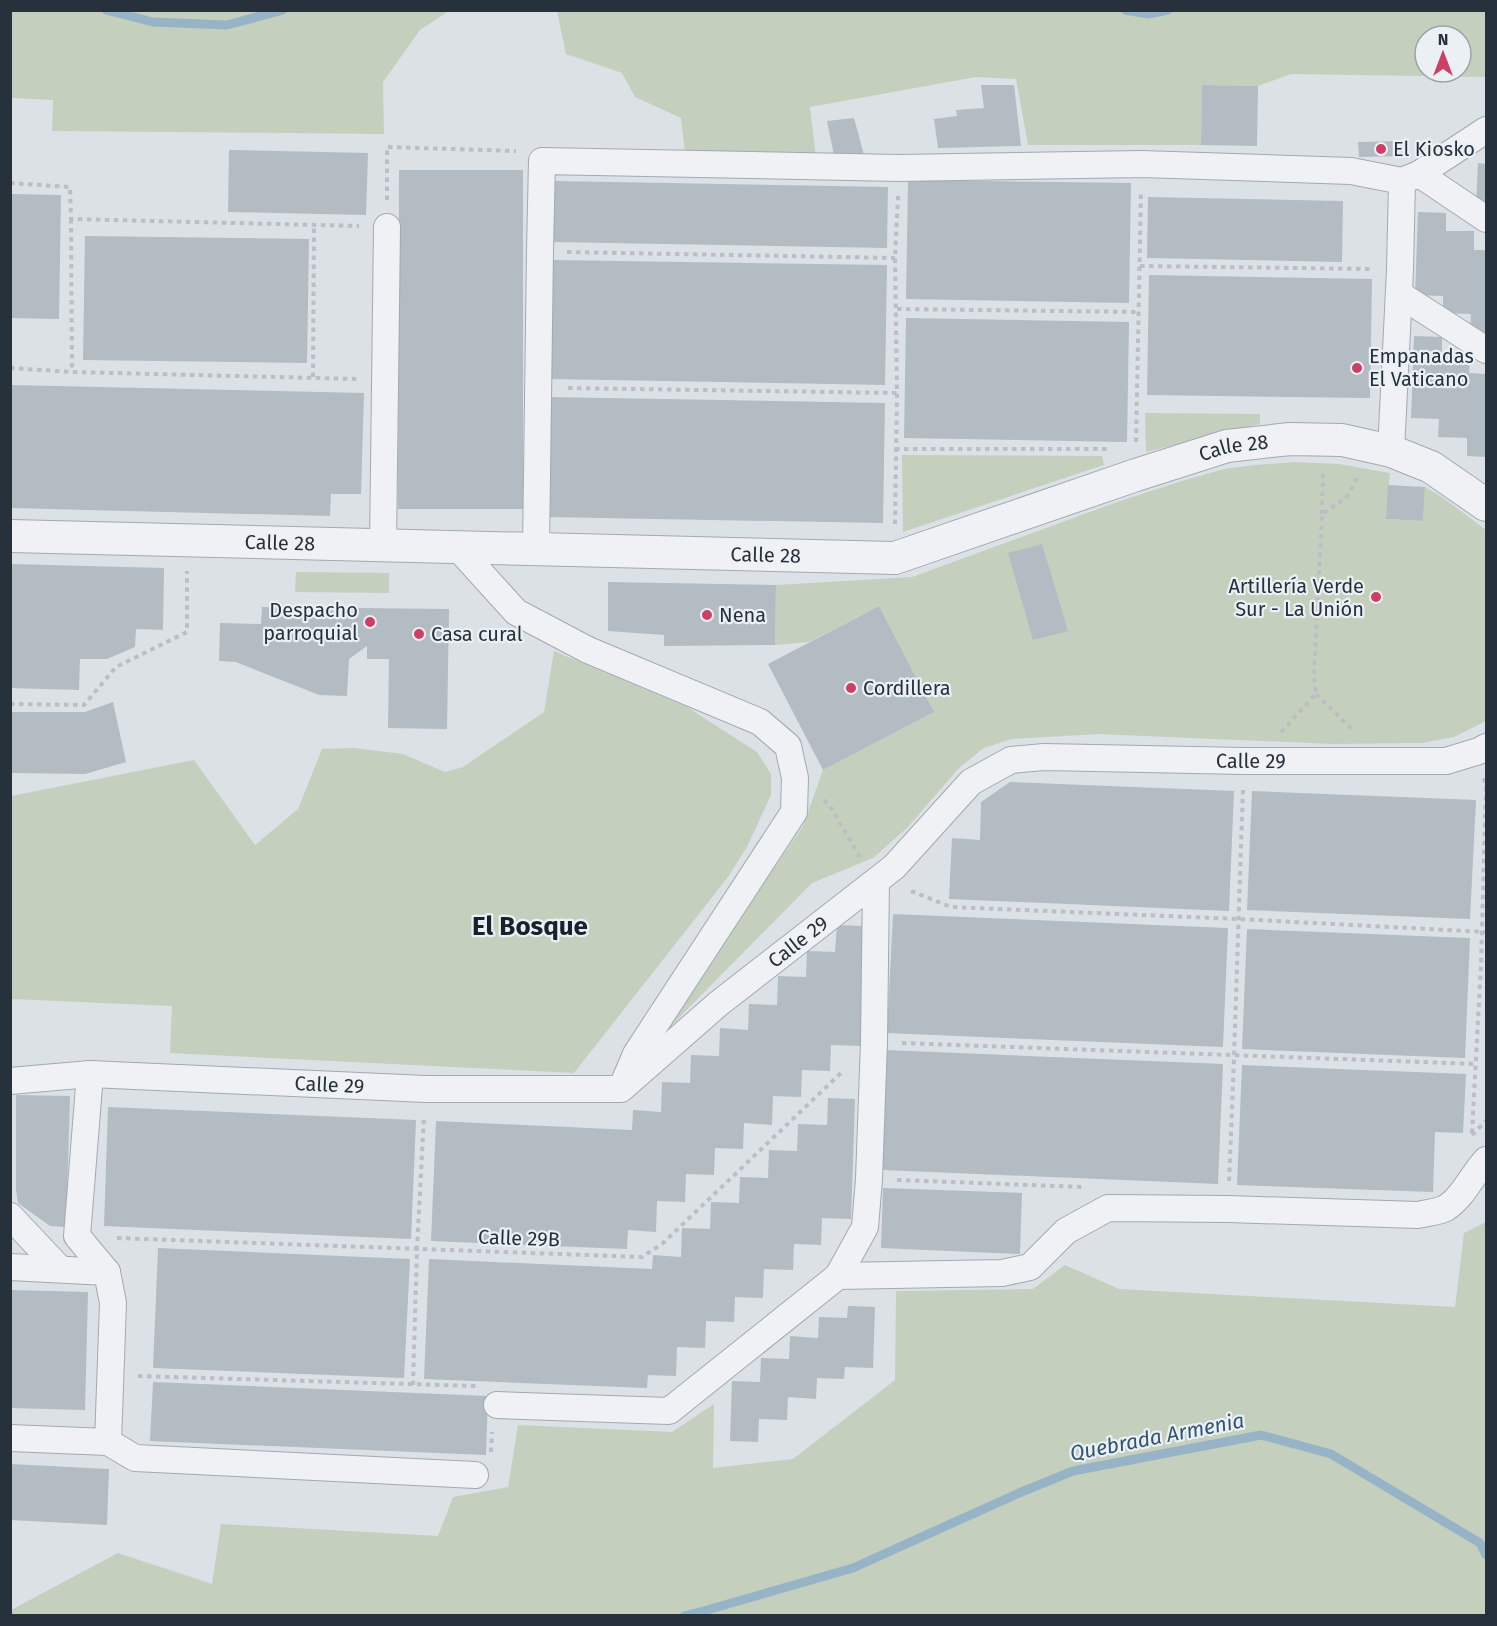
<svg xmlns="http://www.w3.org/2000/svg" width="1497" height="1626" font-family="'Fira Sans',sans-serif">
	<style>
		.green { fill: #c4d0bd; fill-rule: evenodd }
		.lines { fill: none; stroke-linecap: round; stroke-linejoin: round }
		.stream { stroke: #97b4c7; stroke-width: 9 }
		.building { fill: #b3bbc3 }
		.minor-casing { stroke: #a2a9b0; stroke-width: 28 }
		.tertiary-casing { stroke: #a2a9b0; stroke-width: 34 }
		.path { stroke: #bbbfc5; stroke-width: 4; stroke-dasharray: 4.5 4.5; stroke-linecap: butt }
		.minor { stroke: #eff1f5; stroke-width: 26 }
		.tertiary { stroke: #eff1f5; stroke-width: 32 }
		.poi-dot { fill: #cd4066; stroke: #ebf0f4; stroke-width: 2 }
		.labels { text-anchor: middle; dominant-baseline: central; stroke-width: 4.5; stroke-linejoin: round; paint-order: stroke }
		.poi-label { font-size: 20px; fill: #26313c; stroke: #ebf0f4; text-anchor: start }
		.street-label { font-size: 20px; fill: #26313c; stroke: #ebf0f4 }
		.water-label { font-size: 21px; font-style: italic; fill: #315470; stroke: #ebf0f4 }
		.district-label { font-size: 26px; font-weight: bold; fill: #18222d; stroke: #ebf0f4 }
	</style>
	<rect width="100%" height="100%" fill="#dce1e6"/>
	<!-- green -->
	<path class="green" d="M10 11 11 10 449 11 420 30 383 82 384 134 52 131 53 100 11 98Z
		M557 11H1486V108V77L1291 74 1258 86 1202 85 1201 145H1028L1016 79 976 77 810 107 816 158 685 153 681 118 635 97 622 73 566 54ZM1425 36H1461V72H1425Z
		M1145 413 1260 414V424L1146 452Z
		M902 455 1102 456 1104 465 903 532Z
		M1295 462 1339 464 1390 473 1386 519 1423 521 1425 487 1442 497 1486 530V721L1454 737 1422 743 1333 744 1098 734 1011 739 984 748 960 767 907 828 873 858 812 883 655 1042 803 826 823 770 934 712 879 606 809 642 775 645 776 585 912 577 1120 501 1185 480 1224 469 1255 465Z
		M296 572 389 573V593L295 592Z
		M554 651 687 707 757 752 771 774V795L747 847 728 877 574 1073 170 1053 172 1006 11 999V796L194 760 255 845 298 809 322 749 354 748 403 754 445 772 463 767 544 712Z
		M1486 1222V1615H11V1610L118 1553 212 1584 221 1524 438 1536 453 1497 508 1487 518 1425 672 1432 714 1404 713 1468 793 1459 895 1380 896 1291 1033 1289 1065 1265 1119 1289 1455 1307 1464 1233Z"/>
	<g class="lines">
		<!-- stream -->
		<path class="stream" d="M106 10 153 22 227 25 283 10
			M1125 10 1148 14 1168 10
			M684 1616 707 1610 853 1568 1019 1493 1073 1471 1261 1435 1331 1454 1480 1543 1486 1555"/>
	</g>
	<!-- building -->
	<path class="building" d="M981 85H1014L1021 146 938 148 934 119 957 116 956 110 984 108Z
		M1202 85 1258 86 1257 146 1201 145Z
		M854 118 865 159 835 160 827 121Z
		M1403 141 1404 156 1359 157 1358 142Z
		M229 150 368 153 366 215 228 212Z
		M1478 163 1486 164V205L1476 204Z
		M399 170H523V509H398Z
		M908 180 1131 183 1129 303 906 299Z
		M553 181 888 187 887 248 552 242Z
		M10 194 61 195 59 319 10 318Z
		M1148 197 1343 201 1342 262 1147 258Z
		M1418 212 1446 213V231H1474V250H1486V333L1470 332 1471 314 1443 313V296L1415 295Z
		M85 236 309 239 307 363 83 360Z
		M552 260 887 265 885 385 549 379Z
		M1149 275 1372 279 1370 398 1147 395Z
		M906 318 1129 322 1127 442 904 438Z
		M1414 336 1442 337V355H1470L1469 373 1486 374V457L1467 456V438L1438 437 1439 419 1411 418Z
		M10 385 364 393 361 494H331L330 516 10 508Z
		M549 397 885 403 883 523 547 517Z
		M1388 485 1425 487 1423 521 1386 519Z
		M1042 544 1068 631 1033 640 1008 553Z
		M10 564 164 568 163 630 136 629 135 647 107 659H80L79 690 10 688Z
		M608 582 776 585 775 645 664 646V635L608 631Z
		M879 606 934 712 823 770 768 664Z
		M262 607 449 609 447 729 388 728 389 659H367V646L349 659 347 696 319 695 236 662 219 661 220 623 261 624Z
		M113 702 126 762 85 774 10 773V712H85Z
		M1010 782 1234 791 1229 911 949 899 952 838 980 840 981 802Z
		M1252 791 1476 800 1470 919 1247 910Z
		M893 914 1228 928 1223 1047 887 1033Z
		M837 925 865 926 860 1046 831 1045 830 1071 802 1070 801 1097 773 1096 772 1125 744 1123 743 1149 715 1148 714 1175 686 1174 685 1202 657 1201 656 1232 628 1230 627 1249 431 1241 436 1121 632 1130 633 1110 661 1112 662 1082 690 1083 691 1055 719 1056 720 1028 748 1030 749 1004 777 1005 778 976 806 977 807 951 835 952Z
		M1247 929 1470 938 1465 1058 1242 1049Z
		M887 1050 1223 1064 1218 1184 882 1170Z
		M1242 1065 1466 1074 1463 1133 1435 1132 1433 1192 1237 1185Z
		M16 1095 70 1096 66 1227 50 1226 18 1203 16 1190Z
		M828 1098 855 1099 851 1219 822 1218 821 1245 794 1244 793 1270 764 1269 763 1298 735 1297 734 1322 706 1321 705 1348 677 1347 676 1376 648 1375 647 1388 424 1379 429 1259 652 1269 653 1255 681 1257 682 1228 710 1229 711 1202 739 1203 740 1177 768 1178 769 1150 797 1151 798 1124 827 1125Z
		M108 1107 416 1120 411 1239 104 1226Z
		M883 1188 1022 1193 1020 1254 881 1248Z
		M158 1248 410 1259 404 1378 153 1368Z
		M10 1290 88 1292 85 1410 10 1408Z
		M848 1306 875 1307 873 1368 845 1367 844 1379 817 1378 816 1399 788 1397 787 1420 759 1419 758 1442 730 1441 732 1381 760 1382 761 1358 789 1359 790 1336 818 1338 819 1317 847 1318Z
		M153 1382 488 1396 486 1455 150 1441Z
		M10 1464 109 1469 107 1525 10 1520Z"/>
	<g class="lines">
		<defs>
			<g id="minor">
				<path d="M1419 174 1486 219"/>
				<path d="M1399 294 1486 350"/>
				<path d="M1391 451 1400 270 1402 181"/>
				<path d="M383 546 387 227"/>
				<path d="M458 548 516 612 588 650 760 722 788 746 795 778 794 812 636 1054 625 1080"/>
				<path d="M536 550 540 251 542 161 899 168 1141 164 1351 171 1402 181 1419 174 1486 130"/>
				<path d="M90 1074 77 1236 107 1272 113 1303 108 1442"/>
				<path id="s1" d="M10 1081 90 1074 426 1089H621L718 1004 894 867 971 782 1011 760 1044 757 1244 761H1446L1479 751 1486 747"/>
				<path d="M10 1216 60 1269"/>
				<path d="M10 1267 107 1272"/>
				<path d="M838 1276 1002 1273 1030 1267 1066 1231 1108 1208 1228 1209 1418 1215C1426 1213 1438 1212 1446 1208 1464 1196 1472 1175 1486 1160"/>
				<path d="M497 1405 669 1411 838 1276 865 1227 869 1179 874 1042 876 882"/>
				<path d="M10 1438 108 1442 135 1458 475 1475"/>
			</g>
			<g id="tertiary">
				<path id="s2" d="M10 536 895 558 1136 475 1227 446 1290 439 1342 440 1391 451 1431 467 1486 505"/>
			</g>
		</defs>
		<!-- minor casing -->
		<use href="#minor" class="minor-casing"/>
		<!-- tertiary casing -->
		<use href="#tertiary" class="tertiary-casing"/>
		<!-- path -->
		<path class="path" d="M10 183 70 187 71 219 359 226
			M387 200V147L516 151
			M71 219 72 372
			M567 252 895 258
			M1140 266 1372 269
			M897 309 1139 312
			M10 368 72 372 358 379
			M313 377 314 225
			M568 388 897 393
			M1136 442 1141 191
			M895 449H1107
			M1322 514 1323 470
			M895 524 897 393 895 258 898 196
			M1316 694 1354 731
			M10 704 84 705 116 667 187 632V571
			M1281 732 1316 694 1314 674 1322 514 1346 498 1359 476
			M824 800 830 806 860 857
			M911 891 951 907 1238 919 1486 932
			M902 1043 1476 1064
			M1472 1133 1481 965 1486 786 1484 778
			M1472 1135 1486 1121
			M897 1180 1084 1187
			M1229 1181C1235 1051 1238 921 1243 790
			M117 1238 642 1257 662 1244 843 1071
			M138 1376 476 1386
			M413 1385 417 1249 424 1116
			M491 1452 492 1432"/>
		<!-- minor -->
		<use href="#minor" class="minor"/>
		<!-- tertiary -->
		<use href="#tertiary" class="tertiary"/>
	</g>
	<!-- markers -->
	<g class="poi-dot">
		<circle cx="1381" cy="149" r="6"/>
		<circle cx="1357" cy="368" r="6"/>
		<circle cx="1376" cy="597" r="6"/>
		<circle cx="707" cy="615" r="6"/>
		<circle cx="370" cy="622" r="6"/>
		<circle cx="419" cy="634" r="6"/>
		<circle cx="851" cy="688" r="6"/>
	</g>
	<g class="labels">
		<!-- poi labels -->
		<g class="poi-label">
			<text x="1393" y="149">El Kiosko</text>
			<text x="1369" y="356">Empanadas<tspan x="1369" dy="23">El Vaticano</tspan></text>
			<text x="1364" y="586" text-anchor="end">Artillería Verde<tspan x="1364" dy="23">Sur - La Unión</tspan></text>
			<text x="358" y="610" text-anchor="end">Despacho<tspan x="358" dy="23">parroquial</tspan></text>
			<text x="719" y="615">Nena</text>
			<text x="431" y="634">Casa cural</text>
			<text x="863" y="688">Cordillera</text>
		</g>
		<!-- street labels -->
		<g class="street-label">
			<text stroke="none"><textPath href="#s2" startOffset="1242">Calle 28</textPath></text>
			<text stroke="none"><textPath href="#s2" startOffset="270">Calle 28</textPath></text>
			<text stroke="none"><textPath href="#s2" startOffset="756">Calle 28</textPath></text>
			<text stroke="none"><textPath href="#s1" startOffset="1364">Calle 29</textPath></text>
			<text stroke="none"><textPath href="#s1" startOffset="842">Calle 29</textPath></text>
			<text stroke="none"><textPath href="#s1" startOffset="320">Calle 29</textPath></text>
			<text transform="translate(519 1238) rotate(2)">Calle 29B</text>
		</g>
		<!-- water labels -->
		<g class="water-label">
			<text transform="translate(1157 1437) rotate(-11)">Quebrada Armenia</text>
		</g>
		<!-- district labels -->
		<g class="district-label">
			<text x="530" y="926">El Bosque</text>
		</g>
	</g>
	<!-- border -->
	<rect width="1497" height="1626" fill="none" stroke="#26313c" stroke-width="24"/>
	<!-- north arrow -->
	<g transform="translate(1443 54)"><circle r="28" fill="#ebf0f4" stroke="#9ca4aa" stroke-width="1.5"/>
	<path d="M0-4.5L10 22L0 15L-10 22Z" fill="#cd4066"/>
	<text y="-9" font-size="16" font-weight="bold" text-anchor="middle" fill="#26313c">N</text>
	</g>
</svg>
